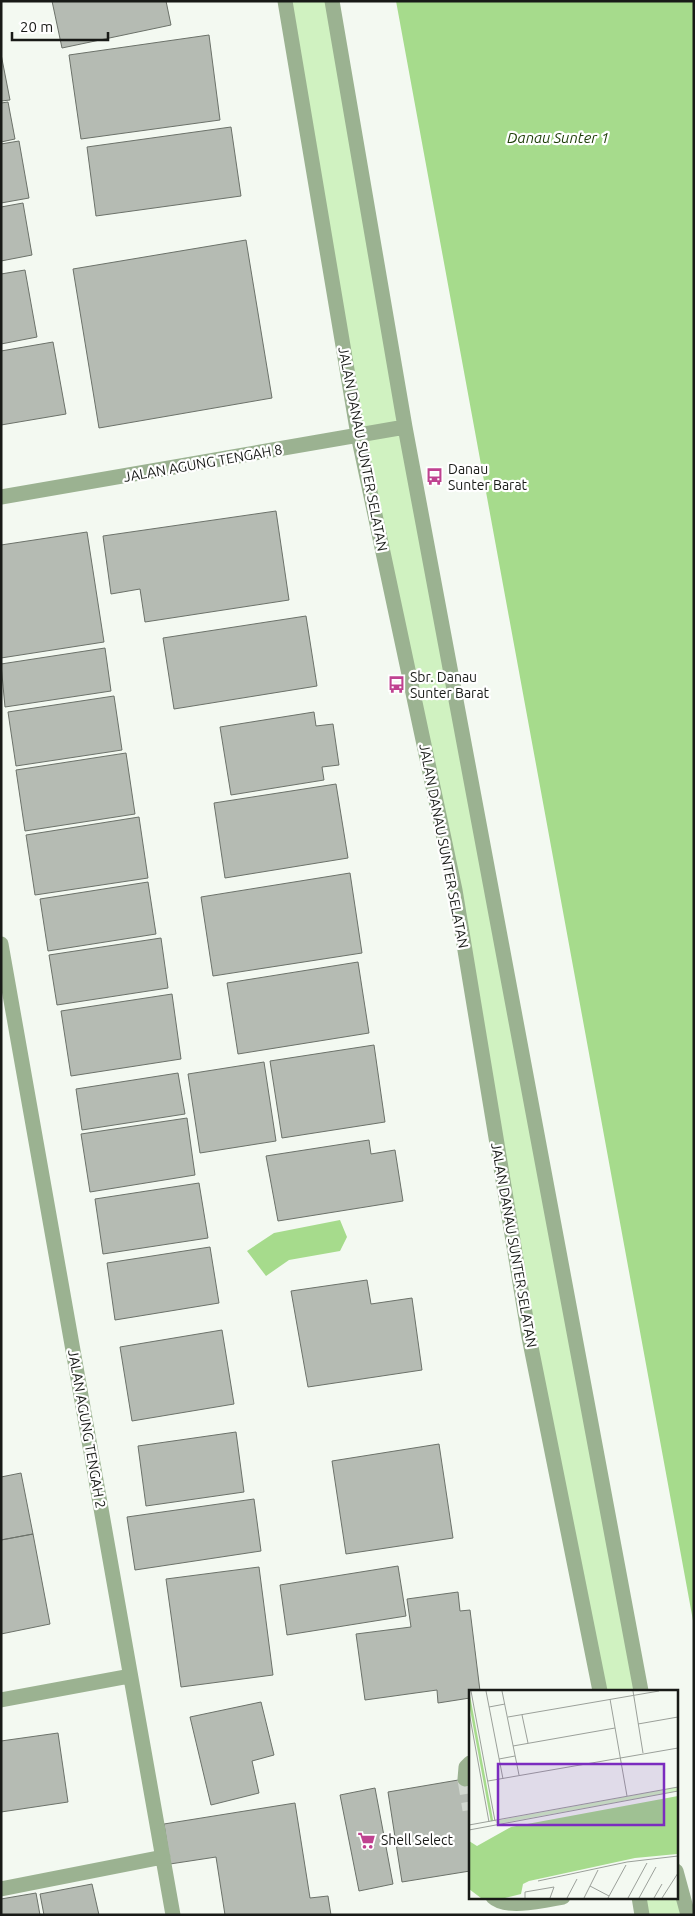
<svg xmlns="http://www.w3.org/2000/svg" width="695" height="1916" font-family="Ubuntu,sans-serif">
	<style>
		.green { fill: #d0f2c1 }
		.water { fill: #a6db8c }
		.building { fill: #b5bbb3; stroke: #6c726a }
		.lines { fill: none; stroke-linecap: round; stroke-linejoin: round }
		.minor-tunnel { stroke: #d2d8d0; stroke-width: 15; stroke-dasharray: 15 8; stroke-linecap: butt }
		.minor { stroke: #9bb291; stroke-width: 15 }
		.labels { text-anchor: middle; dominant-baseline: central; stroke-width: 4.5; stroke-linejoin: round; paint-order: stroke }
		.street-label { font-size: 14px; fill: #181a17; stroke: #fff }
		.poi-label { font-size: 14px; fill: #181a17; stroke: #fff; text-anchor: start }
		.water-label { font-size: 15px; font-style: italic; fill: #1d3e07; stroke: #fff }
		.inset-river { fill: none; stroke: #a6db8c; stroke-width: 2.5 }
		.inset-road { fill: none; stroke: #9ba09a; stroke-width: 1 }
		.view { fill: #7b2cbf; fill-opacity: 0.15; stroke: #7b2cbf; stroke-width: 2.5 }
		.inset-edge { fill: none; stroke: #181a17; stroke-width: 2.5 }
	</style>
	<rect width="100%" height="100%" fill="#f3f9f1"/>
	<!-- green -->
	<path class="green" d="M285 1H332L641 1691H599L455 890 358 435Z
		M639 1897H676L688 1915H642Z"/>
	<!-- water -->
	<path class="water" d="M396 1H694V1626Z
		M340 1220 347 1237 340 1251 289 1260 266 1276 247 1251 274 1233Z"/>
	<!-- building -->
	<path class="building" d="M52 1H166L171 25 62 48Z
		M209 35 220 120 81 139 69 55Z
		M1 54 10 100 1 101Z
		M8 102 15 139 1 142V103Z
		M231 127 241 196 96 216 87 147Z
		M19 141 29 198 1 203V144Z
		M23 203 32 255 1 261V207Z
		M246 240 272 398 99 428 73 269Z
		M25 270 37 337 1 344V274Z
		M53 342 66 414 1 425V351Z
		M276 511 289 600 145 622 140 589 111 594 103 536Z
		M87 532 104 642 1 658V545Z
		M306 616 317 686 174 709 163 638Z
		M105 648 111 691 5 707 1 664Z
		M114 696 122 750 16 766 8 712Z
		M314 712 316 726 333 724 339 765 322 767 324 780 231 795 220 727Z
		M126 753 135 814 25 831 16 770Z
		M336 784 348 858 225 878 214 803Z
		M139 817 148 878 35 895 26 835Z
		M350 873 362 953 213 976 201 897Z
		M148 882 156 934 48 951 40 899Z
		M161 938 168 988 57 1005 49 955Z
		M358 962 369 1033 238 1054 227 983Z
		M172 994 181 1059 71 1076 61 1011Z
		M374 1045 385 1122 282 1138 270 1061Z
		M264 1062 276 1141 200 1153 188 1074Z
		M178 1073 185 1114 82 1130 76 1089Z
		M187 1118 195 1175 90 1192 81 1134Z
		M369 1140 371 1154 395 1150 403 1201 278 1221 266 1156Z
		M199 1183 208 1238 103 1254 95 1199Z
		M210 1247 219 1303 115 1320 107 1263Z
		M367 1280 371 1304 412 1298 422 1370 308 1387 291 1291Z
		M222 1330 234 1404 132 1421 120 1347Z
		M236 1432 244 1492 146 1506 138 1446Z
		M439 1444 453 1538 346 1554 332 1461Z
		M21 1473 33 1534 1 1540V1477Z
		M254 1499 261 1551 135 1570 127 1517Z
		M33 1534 50 1624 1 1634V1540Z
		M398 1566 406 1616 287 1635 280 1585Z
		M259 1567 273 1675 181 1687 166 1579Z
		M458 1592 460 1611 470 1610 480 1691H470V1698L438 1703 437 1690 365 1700 356 1634 411 1627 407 1599Z
		M261 1702 274 1755 252 1761 259 1793 211 1805 190 1717Z
		M58 1733 68 1802 1 1812V1741Z
		M470 1778V1871L402 1882 388 1792Z
		M375 1788 393 1884 359 1891 340 1795Z
		M295 1803 310 1898 328 1896 331 1915H225L216 1857 170 1864 164 1824Z
		M92 1884 99 1915H44L40 1894Z
		M36 1893 40 1915H1V1899Z"/>
	<g class="lines">
		<!-- minor-tunnel -->
		<path class="minor-tunnel" d="M465 1779 470 1810"/>
		<!-- minor -->
		<path class="minor" d="M285 1 358 435 455 890 529 1337 600 1691
			M332 1 405 427 641 1691
			M1 497 405 427
			M1 944 173 1915
			M1 1700 130 1676
			M465 1779 466 1767 470 1763
			M676 1871 688 1915
			M1 1889 163 1857
			M493 1897C506 1910 546 1900 563 1897
			M639 1897 642 1915"/>
	</g>
	<!-- icons -->
	<defs>
		<symbol id="bus-bare" viewBox="-9 -9 18 18"><path d="M-5-6H5V4H4V6H2V4H-2V6H-4V4H-5ZM-3.5-4V0h7V-4ZM-3.5 1.2v1.5H-2V1.2ZM2 1.2v1.5H3.5V1.2Z" fill="#bf4290" stroke="#fff" stroke-width="2.5" paint-order="stroke"/></symbol>
		<symbol id="supermarket-bare" viewBox="-9 -9 18 18"><path d="M-6-5.5h2.5l.6 2H6L4.5 2H-2.5L-4.4-4H-6ZM-1.5 3.2a1.3 1.3 0 1 0 .1 0ZM3 3.2a1.3 1.3 0 1 0 .1 0Z" fill="#bf4290" stroke="#fff" stroke-width="2.5" paint-order="stroke"/></symbol>
	</defs>
	<g fill-rule="evenodd">
		<use href="#bus-bare" x="422" y="464" width="25" height="25"/>
		<use href="#bus-bare" x="384" y="672" width="25" height="25"/>
		<use href="#supermarket-bare" x="354" y="1828" width="25" height="25"/>
	</g>
	<g class="labels">
		<!-- street labels -->
		<g class="street-label">
			<text transform="translate(363 449) rotate(79)">JALAN DANAU SUNTER SELATAN</text>
			<text transform="translate(203 463) rotate(-10)">JALAN AGUNG TENGAH 8</text>
			<text transform="translate(444 846) rotate(79)">JALAN DANAU SUNTER SELATAN</text>
			<text transform="translate(514 1245) rotate(80)">JALAN DANAU SUNTER SELATAN</text>
			<text transform="translate(87 1429) rotate(80)">JALAN AGUNG TENGAH 2</text>
		</g>
		<!-- poi labels -->
		<g class="poi-label">
			<text x="448" y="469">Danau<tspan x="448" dy="16">Sunter Barat</tspan></text>
			<text x="410" y="677">Sbr. Danau<tspan x="410" dy="16">Sunter Barat</tspan></text>
			<text x="381" y="1840">Shell Select</text>
		</g>
		<!-- water labels -->
		<g class="water-label">
			<text x="558" y="137">Danau Sunter 1</text>
		</g>
	</g>
	<!-- overview -->
	<g transform="translate(469 1690)">
		<rect width="209" height="209" fill="#f3f9f1"/>
		<path d="M209 97V101L28 134 26 131Z" fill="#d0f2c1"/>
		<path d="M209 106 208 164 166 168 60 191 54 194 52 204 36 208H12L0 199V151L8 156 42 137Z" fill="#a6db8c"/>
		<path class="inset-river" d="M0 7 23 131"/>
		<path class="inset-road" d="M2 1 26 131M17 1 34 89M33 1 50 85M164 1 174 63M141 9 158 106M20 17 36 14M0 22 20 132M53 25 59 53M39 27 190 1M169 34 209 27M44 56 146 38M30 69 46 66M19 91 209 58M0 135 209 97M0 140 209 101M69 191 158 172 209 166M121 196 140 206M56 208V202L85 197 81 208M98 208 108 189M115 208 129 180M139 208 157 175M159 208 178 173M170 208 187 177M185 208 193 194M193 208 209 183"/>
		<path class="view" d="M29 74H195V135H29Z"/>
		<rect width="209" height="209" class="inset-edge"/>
	</g>
	<!-- border -->
	<rect width="695" height="1916" fill="none" stroke="#181a17" stroke-width="5"/>
	<!-- scale -->
	<path d="M12 32v8h96v-8" fill="none" stroke="#181a17" stroke-width="2.5"/>
	<text x="20" y="32" font-size="15" fill="#181a17" stroke="#ffffff" stroke-width="4" paint-order="stroke">20 m</text>
</svg>
